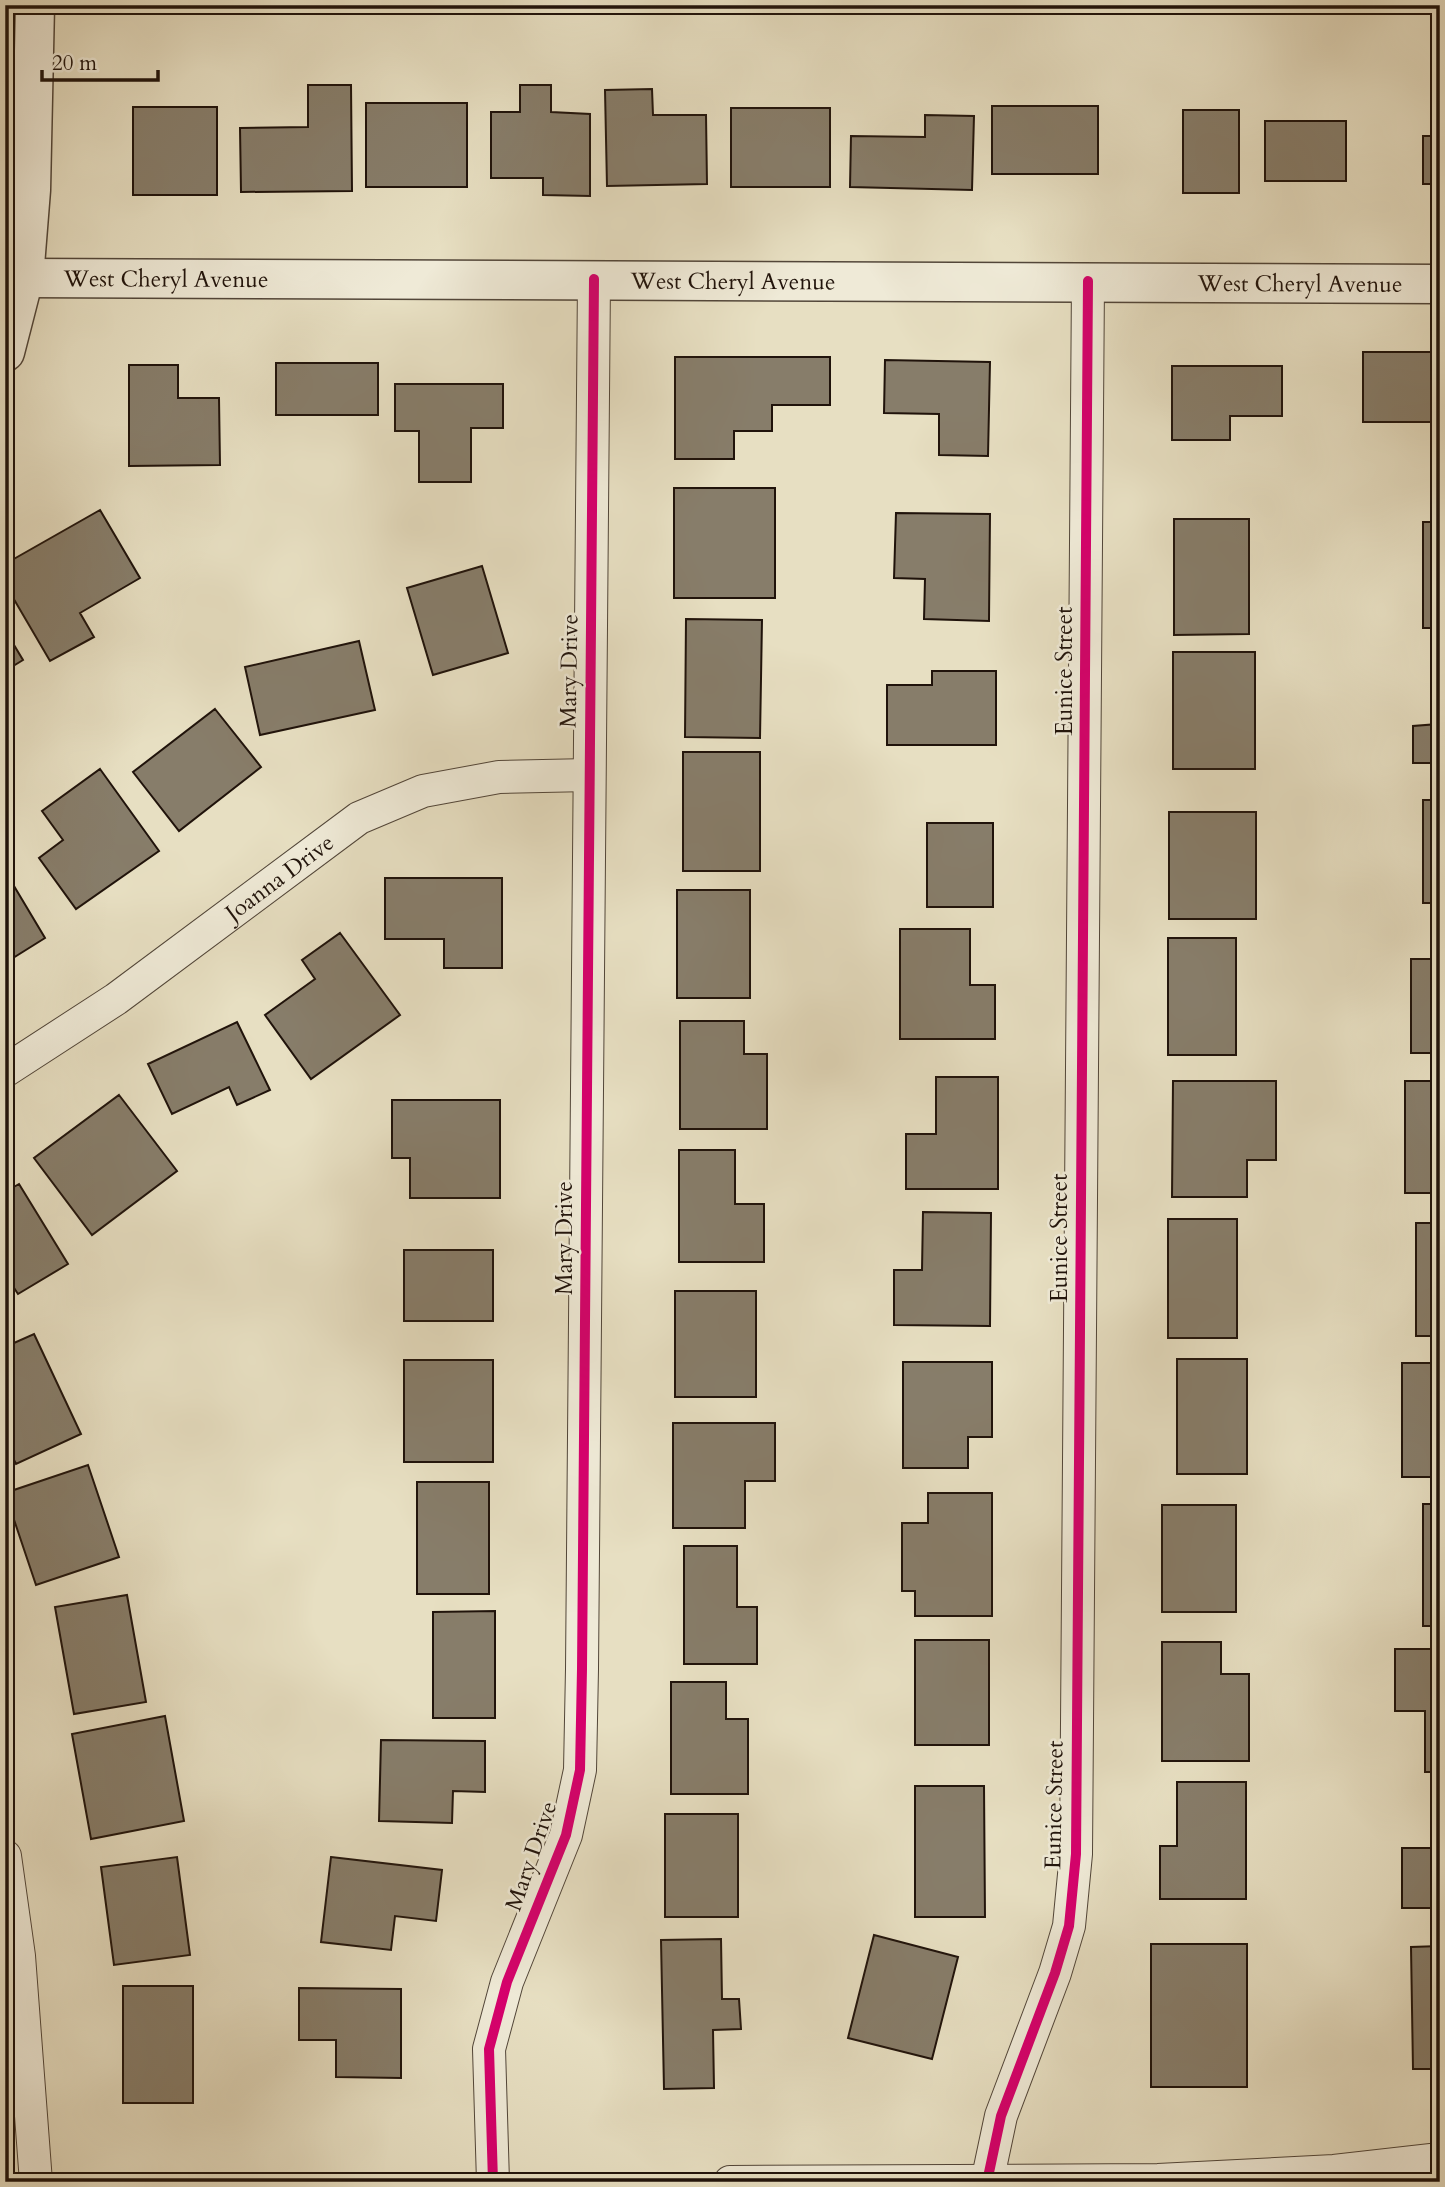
<svg xmlns="http://www.w3.org/2000/svg" width="1445" height="2187" font-family="Cardo,serif">
	<style>
		.building { fill: #877d6a; stroke: #20130b; stroke-width: 2 }
		.lines { fill: none; stroke-linecap: round; stroke-linejoin: round }
		.minor-casing { stroke: #524639; stroke-width: 34 }
		.tertiary-casing { stroke: #524639; stroke-width: 41 }
		.minor { stroke: #efead7; stroke-width: 32 }
		.tertiary { stroke: #efead7; stroke-width: 38 }
		.cycleway-casing { stroke: #efead7; stroke-width: 15 }
		.cycleway { stroke: #d6006c; stroke-width: 10 }
		.labels { text-anchor: middle; dominant-baseline: central; stroke-width: 5; stroke-linejoin: round; paint-order: stroke }
		.street-label { font-size: 23px; fill: #20130b; stroke: #efead7 }
	</style>
	<rect width="100%" height="100%" fill="#e7dfc2"/>
	<filter id="stains"><feTurbulence type="fractalNoise" baseFrequency=".00286" numOctaves="4"/><feColorMatrix values="0 0 0 0 .2 0 0 0 0 .09 0 0 0 0 .02 0 0 0 .5 -.17"/></filter>
	<radialGradient id="worn" r=".72"><stop offset=".6" stop-color="#630" stop-opacity="0"/><stop offset="1" stop-color="#630" stop-opacity=".3"/></radialGradient>
	<!-- building -->
	<path class="building" d="M308 85H351L352 191 241 192 240 128 308 127Z
		M520 85H551V112L590 114V196L543 195V178H491V112H520Z
		M652 89 653 115H706L707 184 607 186 605 90Z
		M366 103H467V187H366Z
		M992 106H1098V174H992Z
		M133 107H217V195H133Z
		M731 108H830V187H731Z
		M1183 110H1239V193H1183Z
		M925 115 974 116 972 190 850 187 851 136 925 137Z
		M1265 121H1346V181H1265Z
		M1423 136H1440V184H1423Z
		M1363 352H1440V422H1363Z
		M675 357H830V405H772V431H734V459H675Z
		M885 360 990 362 988 456 939 455V414L884 413Z
		M276 363H378V415H276Z
		M129 365H178V398H219L220 465 129 466Z
		M1172 366H1282V416H1230V440H1172Z
		M395 384H503V428H471V482H419V431H395Z
		M674 488H775V598H674Z
		M100 510 140 578 80 613 94 637 50 661 5 584V564Z
		M896 513 990 514 989 621 924 619 925 579 894 578Z
		M1174 519H1249V634L1174 635Z
		M1423 522H1440V628H1423Z
		M482 566 508 653 433 675 407 588Z
		M686 619 762 620 760 738 685 737Z
		M5 630 23 660 5 671Z
		M359 641 375 710 260 735 245 667Z
		M1173 652H1255V769H1173Z
		M1437 653H1440V763H1413V726L1438 724Z
		M932 671H996V745H887V685H932Z
		M215 709 261 767 179 831 133 772Z
		M683 752H760V871H683Z
		M100 769 159 851 76 909 39 858 63 840 42 811Z
		M1423 800H1440V903H1423Z
		M1169 812H1256V919H1169Z
		M927 823H993V907H927Z
		M385 878H502V968H444V939H385Z
		M11 881 45 938 5 963V884Z
		M677 890H750V998H677Z
		M900 929H970V985H995V1039H900Z
		M340 933 400 1015 311 1079 265 1015 315 979 302 960Z
		M1168 938H1236V1055H1168Z
		M1411 959H1440V1053H1411Z
		M680 1021H744V1054H767V1129H680Z
		M237 1022 270 1090 237 1105 229 1087 172 1114 148 1064Z
		M936 1077H998V1189H906V1134H936Z
		M1173 1081H1276V1160H1247V1197H1172Z
		M1405 1081H1440V1193H1405Z
		M119 1095 177 1171 92 1235 34 1158Z
		M392 1100H500V1198H410V1158H392Z
		M679 1150H735V1204H764V1262H679Z
		M19 1184 68 1264 18 1294 5 1274V1192Z
		M923 1212 991 1213 990 1326 894 1325V1270H922Z
		M1168 1219H1237V1338H1168Z
		M1416 1223H1440V1336H1416Z
		M404 1250H493V1321H404Z
		M675 1291H756V1397H675Z
		M34 1334 81 1434 16 1464 5 1442V1347Z
		M1177 1359H1247V1474H1177Z
		M404 1360H493V1462H404Z
		M903 1362H992V1437H968V1468H903Z
		M1402 1363H1440V1477H1402Z
		M673 1423H775V1481H745V1528H673Z
		M88 1465 119 1557 36 1585 5 1493Z
		M417 1482H489V1594H417Z
		M928 1493H992V1616H915V1591H902V1523H928Z
		M1423 1504H1440V1626H1423Z
		M1162 1505H1236V1612H1162Z
		M684 1546H737V1607H757V1664H684Z
		M127 1595 146 1702 74 1714 55 1607Z
		M495 1611V1718H433V1612Z
		M915 1640H989V1745H915Z
		M1162 1642H1221V1674H1249V1761H1162Z
		M1395 1649H1440V1772H1425V1711H1395Z
		M671 1682H726V1719H748V1794H671Z
		M165 1716 184 1821 91 1839 72 1734Z
		M381 1740 485 1741V1792L453 1791 452 1823 379 1821Z
		M1177 1782H1246V1899H1160V1846H1177Z
		M915 1786H984L985 1917H915Z
		M1434 1786H1440V1908H1402V1848H1434Z
		M665 1814H738V1917H665Z
		M177 1857 190 1955 114 1965 101 1867Z
		M331 1857 442 1870 436 1921 395 1916 391 1950 321 1942Z
		M874 1935 958 1957 932 2059 848 2038Z
		M721 1939 722 1999H739L741 2029 713 2030 714 2088 664 2089 661 1940Z
		M1151 1944H1247V2087H1151Z
		M1440 1946V2069H1413L1411 1947Z
		M123 1986H193V2103H123Z
		M299 1988 401 1989V2078L336 2077V2040H299Z"/>
	<g class="lines">
		<defs>
			<g id="minor">
				<path id="s1" d="M5 1071 116 999 359 818 423 791 499 777 589 775"/>
				<path d="M5 1856 19 1956 36 2182"/>
				<path d="M493 2182 489 2049 507 1982 566 1835 580 1770 582 1669 594 279"/>
				<path d="M730 2182 1158 2180 1334 2171 1440 2159"/>
				<path d="M987 2182 1001 2116 1055 1973 1069 1926 1076 1854 1088 281"/>
			</g>
			<g id="tertiary">
				<path id="s2" d="M24 278 1440 284"/>
				<path d="M5 352 24 278 31 190 35 5"/>
			</g>
		</defs>
		<!-- minor casing -->
		<use href="#minor" class="minor-casing"/>
		<!-- tertiary casing -->
		<use href="#tertiary" class="tertiary-casing"/>
		<!-- minor -->
		<use href="#minor" class="minor"/>
		<!-- tertiary -->
		<use href="#tertiary" class="tertiary"/>
		<defs>
			<path id="cycleway" d="M493 2182 489 2049 507 1982 566 1835 580 1770 582 1669 594 279
				M987 2182 1001 2116 1055 1973 1069 1926 1076 1854 1088 281"/>
		</defs>
		<!-- cycleway casing -->
		<use href="#cycleway" class="cycleway-casing"/>
		<!-- cycleway -->
		<use href="#cycleway" class="cycleway"/>
	</g>
	<g class="labels">
		<!-- street labels -->
		<g class="street-label">
			<text stroke="none"><textPath href="#s2" startOffset="142">West Cheryl Avenue</textPath></text>
			<text stroke="none"><textPath href="#s2" startOffset="709">West Cheryl Avenue</textPath></text>
			<text stroke="none"><textPath href="#s2" startOffset="1276">West Cheryl Avenue</textPath></text>
			<text transform="translate(569 671) rotate(-89)">Mary Drive</text>
			<text transform="translate(1064 671) rotate(-90)">Eunice Street</text>
			<text stroke="none"><textPath href="#s1" startOffset="336">Joanna Drive</textPath></text>
			<text transform="translate(564 1238) rotate(-90)">Mary Drive</text>
			<text transform="translate(1059 1238) rotate(-90)">Eunice Street</text>
			<text transform="translate(1054 1805) rotate(-89)">Eunice Street</text>
			<text transform="translate(531 1856) rotate(-71)">Mary Drive</text>
		</g>
	</g>
	<!-- margin -->
	<rect width="1445" height="2187" fill="none" stroke="#e7dfc2" stroke-width="28"/>
	<rect x="7" y="7" width="1431" height="2173" fill="none" stroke="#20130b" stroke-width="3.5"/>
	<rect x="14" y="14" width="1417" height="2159" fill="none" stroke="#20130b" stroke-width="2"/>
	<!-- scale -->
	<path d="M42 70v10h116v-10" fill="none" stroke="#20130b" stroke-width="3.5"/>
	<text x="52" y="70" font-size="21" fill="#20130b" stroke="#efead7" stroke-width="5" paint-order="stroke">20 m</text>
	<rect width="100%" height="100%" filter="url(#stains)"/>
	<rect width="100%" height="100%" fill="url(#worn)"/>
</svg>
